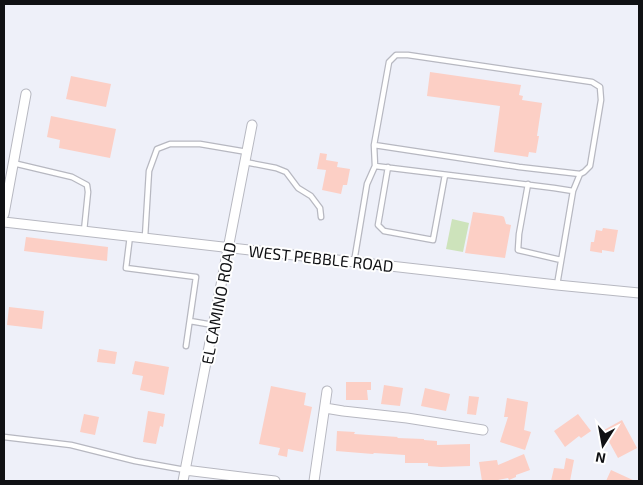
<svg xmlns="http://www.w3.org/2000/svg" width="643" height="485" font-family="'Exo 2',sans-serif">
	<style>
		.green { fill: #cde3bb }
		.building { fill: #fccfc5 }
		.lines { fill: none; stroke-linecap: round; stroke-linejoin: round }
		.lane-casing { stroke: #b7b8c1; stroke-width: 7 }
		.street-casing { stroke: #b7b8c1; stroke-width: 11 }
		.lane { stroke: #fff; stroke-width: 4.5 }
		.street { stroke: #fff; stroke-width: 9 }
		.labels { text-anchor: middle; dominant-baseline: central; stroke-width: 4; stroke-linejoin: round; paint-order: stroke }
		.street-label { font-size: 16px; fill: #101114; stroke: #fff }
	</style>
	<rect width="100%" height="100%" fill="#eef0f9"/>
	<!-- green -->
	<path class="green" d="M452 219 469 223 463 252 446 249Z"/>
	<!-- building -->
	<path class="building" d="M430 72 521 85 519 95 523 96 522 100 542 103 537 136H539L536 153 529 152 528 157 494 152 500 106 427 96Z
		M71 76 111 84 106 107 66 99Z
		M51 116 116 129 110 158 59 148 60 140 47 137Z
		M320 153 327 154 326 160 338 162 337 167 350 169 347 185H343L341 194 322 190 326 170 317 169Z
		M473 212 502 216 504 217 506 224 511 225 505 258 465 253Z
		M603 228 618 230 614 252 602 250V253L590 251 591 242H594L596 230 602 231Z
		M26 237 108 247 107 261 24 251Z
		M9 307 44 311 42 329 7 325Z
		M99 349 117 352 115 364 97 362Z
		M135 361 169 367 164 395 140 390 143 376 132 374Z
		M346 382H371V390H367L368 400H346Z
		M384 385 403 388 400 406 381 404Z
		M271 386 306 393 304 405 312 407 303 452 288 449 287 457 278 455 280 448 259 444Z
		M425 388 450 394 446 411 421 406Z
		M469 396 479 397 476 415 467 414Z
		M507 398 528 402 524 430 531 432 525 450 500 442 508 417H504Z
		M148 411 165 414 163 427 160 426 156 444 143 442Z
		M84 414 99 417 95 435 80 432Z
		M578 414 591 431 581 438 579 436 565 447 554 431Z
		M622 420 637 448 618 458 607 438 608 437 604 430Z
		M337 431 355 432 354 434 398 437 397 438 424 439V440L437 441V445L470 444V466L441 467 428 466V463H405V455L374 453 373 454 336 451Z
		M524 454 530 470 516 475V477L509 480 508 478 493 481H482L479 462 497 460 498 465Z
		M566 458 574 460 570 481H551L554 468 564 469Z
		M611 470 635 481H606Z"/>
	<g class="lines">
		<defs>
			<path id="lane" d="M374 145 519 167 580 174
				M245 162 276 168 286 172 298 188 311 196 320 208 321 217
				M13 163 72 177 87 185 88 192 84 231
				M375 166 374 145 389 62 396 55H408L592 82 600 87 601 100 590 166 584 172 580 174 573 191
				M388 167 378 225 384 231 433 240 445 175
				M528 184 519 234 518 250 561 260
				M130 236 126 268 196 277 186 346
				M145 237 149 171 157 149 170 144H200L247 152
				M354 262 367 184 375 166 554 188 573 191 557 285
				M190 321 213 325
				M4 437 71 445 135 461 185 470"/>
			<path id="street" d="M4 214 26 94
				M4 222 557 285 639 293
				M325 408 343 411 407 418 483 430
				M185 470 275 481
				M183 481 252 125
				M314 481 327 391"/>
		</defs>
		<!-- lane casing -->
		<use href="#lane" class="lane-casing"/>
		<!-- street casing -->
		<use href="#street" class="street-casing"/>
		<!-- lane -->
		<use href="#lane" class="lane"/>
		<!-- street -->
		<use href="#street" class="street"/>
	</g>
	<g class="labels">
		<!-- street labels -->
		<g class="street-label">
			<text transform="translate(321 258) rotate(6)">WEST PEBBLE ROAD</text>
			<text transform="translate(218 303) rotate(-79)">EL CAMINO ROAD</text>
		</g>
	</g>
	<!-- border -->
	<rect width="643" height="485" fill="none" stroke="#101114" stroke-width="10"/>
	<!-- north arrow -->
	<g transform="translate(603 445) rotate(191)" stroke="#ffffff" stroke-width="4" paint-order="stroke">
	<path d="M0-4L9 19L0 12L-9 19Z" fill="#101114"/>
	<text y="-8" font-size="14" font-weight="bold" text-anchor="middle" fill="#101114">N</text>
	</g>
</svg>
